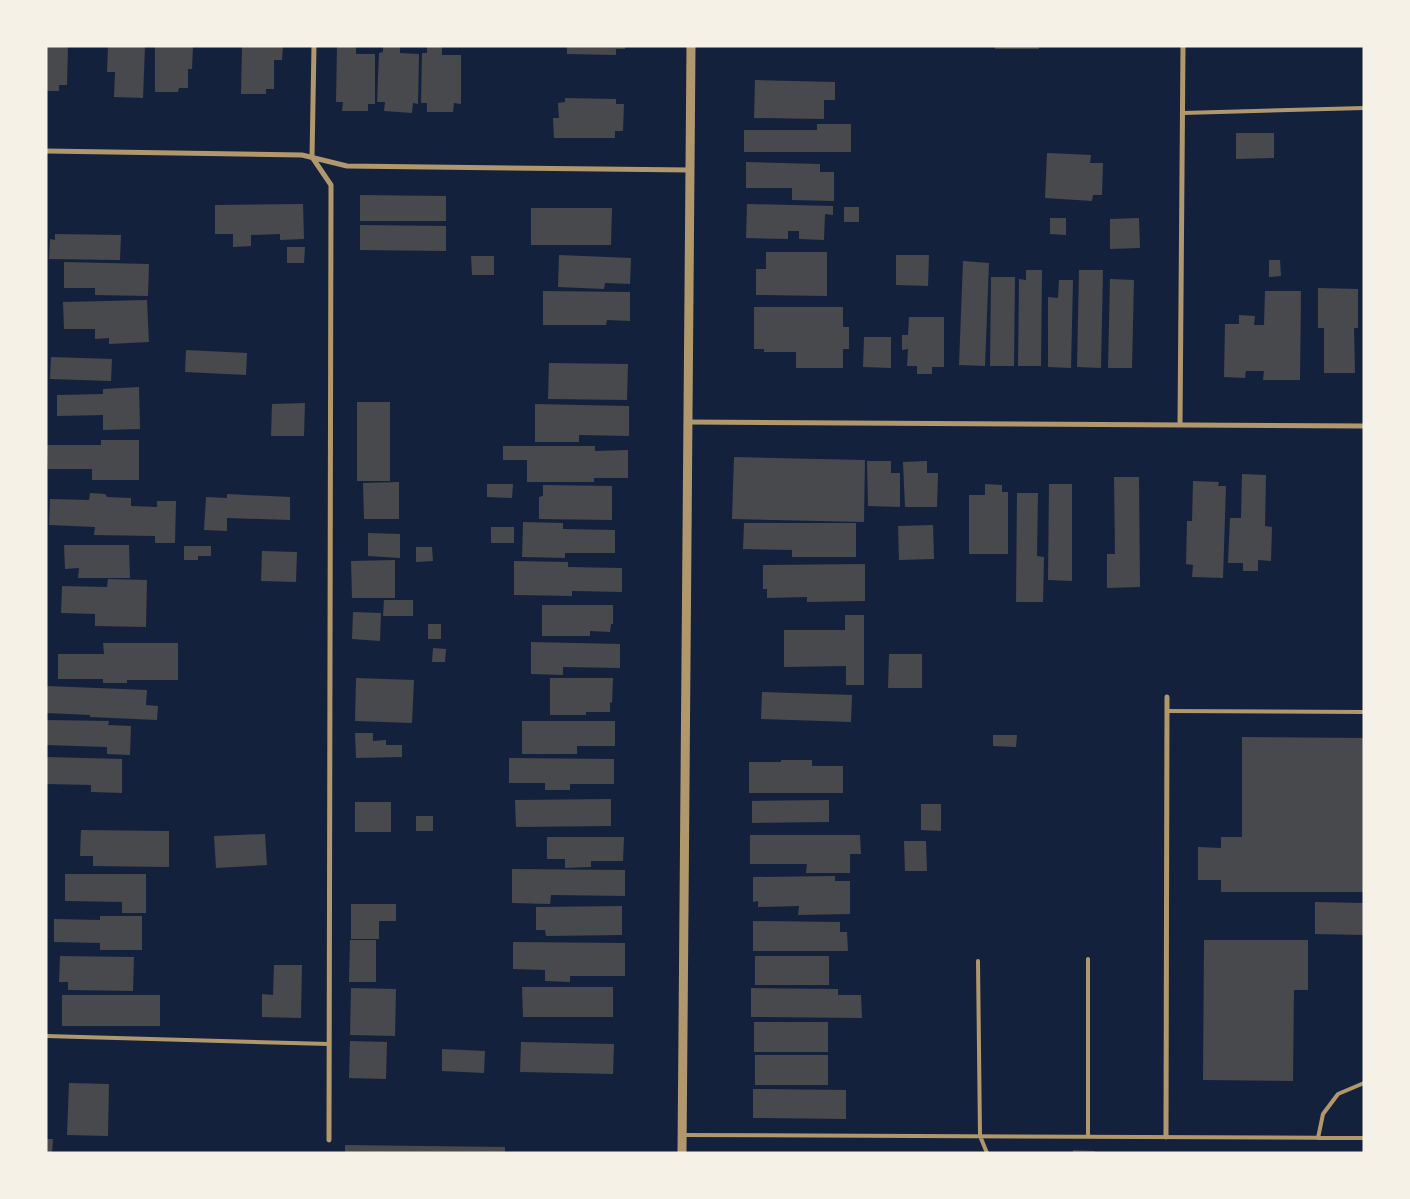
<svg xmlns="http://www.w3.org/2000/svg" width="1410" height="1199" font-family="Georgia,serif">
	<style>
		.building { fill: #48494c }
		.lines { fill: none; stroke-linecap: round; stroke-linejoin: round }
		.service { stroke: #b1986c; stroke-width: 4 }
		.minor { stroke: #b1986c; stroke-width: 5 }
		.tertiary { stroke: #b1986c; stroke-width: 9 }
	</style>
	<rect width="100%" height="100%" fill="#14213d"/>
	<!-- building -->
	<path class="building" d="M46 46H68L67 85H59V91H46Z
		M108 46H145L143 98 114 97 115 72H107Z
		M155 46H193L192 69H188V88H179L178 92H155Z
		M242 46H283L282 60H274V89H266V94H241Z
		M337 46H356V54H375V104H368V111H342L343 102H336Z
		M383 46H400V53L419 54 418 104 413 103 412 113 384 111 385 102H377L379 53 383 52Z
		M427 46H442V55H461V104L454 103 453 112H427V103H421L422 53H427Z
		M567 46H625V49H616V55L567 54Z
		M995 46H1039V49H995Z
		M755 80 835 82V100H824V119L754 118Z
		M565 98 616 99V104H624L623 131H615V138H554L553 118H559L558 103 565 102Z
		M817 124H851V152H744V130H817Z
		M1236 133H1274V158L1236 159Z
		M1047 153 1091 155 1090 163H1103L1102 195H1093L1092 201 1045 198Z
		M746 162 820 164V172H834V201L792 200V188H746Z
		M360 195 446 196V221H360Z
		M303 204 304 239 280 240V234L251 235V246L233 247V234H215V205Z
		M747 204 833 206V215L825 214 824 240 799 239V231H788V239L746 238Z
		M844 207H859V222H844Z
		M531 208H612L611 245H531Z
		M1050 218H1066V235L1050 234Z
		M1139 218 1140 248 1110 249V219Z
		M360 225 446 226V251L360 250Z
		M55 234 121 235 120 260 49 259 50 239 55 240Z
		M287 247H305L304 263H287Z
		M766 252H827V296L756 295V269H766Z
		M559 255 631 258 630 284 605 283 604 289 558 287Z
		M896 255H929L928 286 896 285Z
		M471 256H494V275H472Z
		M1269 260H1280L1281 276 1269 277Z
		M963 261 989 263 985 366 959 365Z
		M64 262 149 264 148 296 95 295V288H64Z
		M1026 270H1042L1041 366H1018L1019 279 1026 280Z
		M1079 270H1103L1101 368 1077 367Z
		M991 277H1015L1014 366H990Z
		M1110 279 1134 280 1132 368H1108Z
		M1059 280H1073L1071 368 1048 367V297L1058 298Z
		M1318 288 1358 289V328H1354L1355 373H1324V328H1318Z
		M543 291 630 292V321L607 320 606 325H543Z
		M1265 291H1301L1300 380H1263L1264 371H1246L1245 378 1224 377 1225 324H1239V315L1255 316 1254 325H1264Z
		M147 300 149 342 109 344V338L95 339V329H64L63 302Z
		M754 307H843V327H849V349H843V368H796V352H764V349H754Z
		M909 317H944V367H932V374H917V366H907L908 349 902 350V335H908Z
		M864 337H891V368L863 367Z
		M186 350 247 353 246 375 185 372Z
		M51 357 112 359 111 381 50 379Z
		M549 363 628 364 627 400 548 399Z
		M139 387 140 429 103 430V415L57 416V395L103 394V389Z
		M357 402H390V481H357Z
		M305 403 304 436H271L272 404Z
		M535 404 629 406V436L579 435V442H535Z
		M101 440H139V480H92V469H48L47 445H101Z
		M503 446H595V451L628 450V478H594V482H527V460H503Z
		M734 457 865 460 864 522 732 519Z
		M867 461H891V473H900V507L868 506Z
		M927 461V473H938L937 507H905L903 462Z
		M1242 474 1266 475 1265 526 1272 527 1271 561 1258 560V571H1243V563H1228L1230 518H1241Z
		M1114 477H1139L1140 587 1107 588V554H1115Z
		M1193 481 1219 482 1218 486H1226L1223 578 1192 577 1193 565 1186 564 1187 521H1192Z
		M399 482V519H364L363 483Z
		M487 484H513L512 498 487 497Z
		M985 484 1002 485V492H1008V554H969V495H985Z
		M1049 484H1072V581L1048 580Z
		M543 485 612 486V520L539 519V497L543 496Z
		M90 493 105 494 107 497 131 498V506L157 507V501H176L175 543H155V536L94 535 95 527 49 525 50 499 89 500Z
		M1017 493H1038L1037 556 1044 557 1043 602H1016Z
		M227 494 290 497V520L227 518V531L204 530 206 497 227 498Z
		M523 522 563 523V529L615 530V553H565V558L522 557Z
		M744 523H856V557H792V550L743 549Z
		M933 525 934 559 899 560 898 526Z
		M491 527H514V543H491Z
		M368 533 400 534V558L368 556Z
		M64 545H129L130 578H78L79 568 65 569Z
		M184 546H211V556H198V560H184Z
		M416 547H432L433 561 416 562Z
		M262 551 297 552 296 582 261 581Z
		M395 560V598H352L351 561Z
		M514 561 568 562V567L622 568V592L572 591V596L514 595Z
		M865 564V601L807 602V597L767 598V589H763V565Z
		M108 579 147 580 146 627 95 626V614L61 613 62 586 107 587Z
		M384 600H413V616H383Z
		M542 605H613V624H611L610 632 590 631V636H542Z
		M353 612 381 613 380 641 352 639Z
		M845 615H864V685H846V666L784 667V630H845Z
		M428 624H441V639H428Z
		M531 642 620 644V668L563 667V675L531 674Z
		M103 643H178V680H127V683H103V679H58V654H104Z
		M433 648 446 649 445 662H432Z
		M889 654H922V688H888Z
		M356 678 414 680 412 723 355 721Z
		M550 678H613L612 703 610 702V712H586V715H550Z
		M47 686 147 690 146 705 158 706 157 720 90 717V715L46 713Z
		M762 692 852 695 851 722 761 719Z
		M46 720 109 721 108 725 131 726 130 755 107 754V747L46 745Z
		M522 721H615V746H577V754H522Z
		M355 733H373V741L386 740V745H402V757L356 758Z
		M993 735H1017L1016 747 993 746Z
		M1242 737 1364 738V892H1221V880H1198V847L1221 848V837H1242Z
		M46 757 122 759V793L91 792V785L46 784Z
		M509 758 614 759V784H570V790H545V783H509Z
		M781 760H812V766H843V793H749V762H781Z
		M611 799V826L516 827 515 800Z
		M829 800V822L752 823V801Z
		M355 802H391V832H355Z
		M921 804H941V831L921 830Z
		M416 816H433V831H416Z
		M81 830 169 831V867L93 866V856H80Z
		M265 834 267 865 216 868 214 836Z
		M750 835H860L861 854H850V873H806L807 864H750Z
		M547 837H624L623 861H591V867L565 868V859H547Z
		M904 841H926L927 871H905Z
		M512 869 625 870V896L551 895 550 904 512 903Z
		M65 874H146V913H122V902L65 901Z
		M835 876V881H850V914L798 915 799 906 758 907V901L753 902V877Z
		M1315 902 1364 903V935L1315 934Z
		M351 904H396V921H379V939H351Z
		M622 906V935L546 936 545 930H536V907Z
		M100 916H142V950H100V943L54 942V919L100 920Z
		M753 921 840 922V932H847L848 951H753Z
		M350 940H376V982H349Z
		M1204 940H1308V990H1294L1293 1081 1203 1080Z
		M513 942 625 943V976H570V982L545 981V970L513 969Z
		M60 956 134 957 133 991 68 990V982H59Z
		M755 956H829V985H755Z
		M274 965H302L301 1018 262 1017V994L273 995Z
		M522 987H613V1017H523Z
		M351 988 396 989 395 1036 350 1035Z
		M751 988 838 989V995H861L862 1018 751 1017Z
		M62 995H160V1026H62Z
		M754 1022H828V1052H754Z
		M350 1041 387 1042 386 1079 349 1078Z
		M521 1042 614 1044 613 1074 520 1072Z
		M442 1049 485 1051 484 1073 442 1071Z
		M755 1055H828V1085H755Z
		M69 1083 109 1084 108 1136 67 1135Z
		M753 1089 846 1090V1119L753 1118Z
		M46 1139H53L52 1153H46Z
		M345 1145 505 1147V1153H345Z
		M1073 1150 1095 1151V1153H1073Z"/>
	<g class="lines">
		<!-- service -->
		<path class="service" d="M1183 113 1364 108
			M1167 711 1364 712
			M978 961 980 1136 987 1153
			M46 1036 329 1044
			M682 1135 1364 1138
			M1088 1136V959
			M1318 1138 1323 1114 1338 1094 1364 1083"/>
		<!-- minor -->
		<path class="minor" d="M314 46 312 157 331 185 329 1140
			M46 151 302 155 347 166 690 170
			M688 422 1364 426
			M1180 425 1183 46
			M1166 1137 1167 697"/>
		<!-- tertiary -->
		<path class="tertiary" d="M682 1153 691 46"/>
	</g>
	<!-- border -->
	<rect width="1410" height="1199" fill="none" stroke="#f6f1e7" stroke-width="95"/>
</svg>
